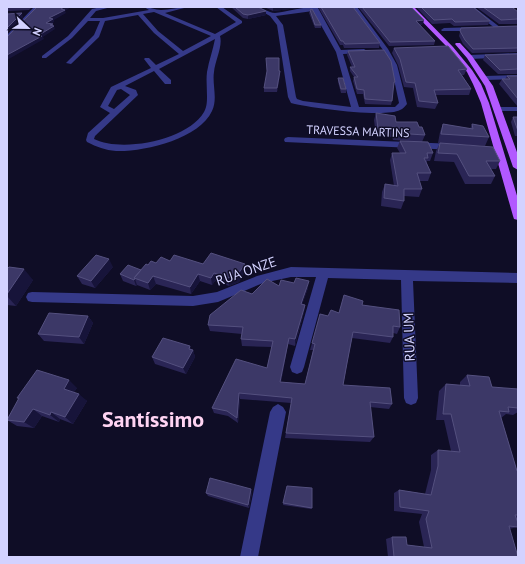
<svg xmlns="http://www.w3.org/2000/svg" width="525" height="564" font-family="'PT Sans',sans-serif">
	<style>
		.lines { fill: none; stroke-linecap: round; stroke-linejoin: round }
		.street { fill: #353988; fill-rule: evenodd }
		.primary { fill: #b259ff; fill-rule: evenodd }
		.wall { fill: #2a2555 }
		.shaded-wall { fill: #17143a }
		.building { fill: #3c3867; stroke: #54507f }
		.labels { text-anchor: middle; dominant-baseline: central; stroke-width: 3; stroke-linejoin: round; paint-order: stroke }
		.far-street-label { font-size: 12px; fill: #d3d2ff; stroke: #0f0d26 }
		.street-label { font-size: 14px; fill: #d3d2ff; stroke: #0f0d26 }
		.near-district-label { font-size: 22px; font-weight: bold; fill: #ffd4f3; stroke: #0f0d26 }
	</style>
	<rect width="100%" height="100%" fill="#0f0d26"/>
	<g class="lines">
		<!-- street -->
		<path class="street" d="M34 7H40L7 41V35Z
			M101 7H111L96 11 90 18H103L149 10 144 7C150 7 155 10 161 10 170 10 178 7 188 7L165 13 215 34 236 22 216 7H222L242 21V23L220 36C223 46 215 61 214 72 212 84 218 99 212 111 199 139 144 152 116 151 105 150 97 147 87 142L86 140 88 133 110 113 100 107 111 87 151 68 144 59 145 58H149L156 65 179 54 154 33 138 15 105 21 99 37 71 64 66 63 94 35 100 21H88L72 38 46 58H42V56L68 36 92 9ZM154 12 211 36 183 51 158 31 143 14ZM215 39C213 50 209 60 207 72 206 80 207 88 207 96 207 101 207 107 204 112 188 140 122 153 94 139L95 136 138 95 136 90 125 86 154 71 165 84H171V80L159 69ZM121 89 130 95 114 109 108 106 117 90Z
			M254 7C263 7 268 13 275 13 287 12 309 5 318 8L341 50 364 49 367 51 364 53 343 54 359 107H395L399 103 391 65 383 50 351 7H357L388 49 397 65 407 104C405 106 403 109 400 110 386 118 309 108 291 103L288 97 277 25 270 16ZM313 11 336 52 351 107 303 101 297 99 296 97 283 25 276 16Z
			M468 7H474L501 28 496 29Z
			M444 28 477 27 480 29 477 31H442L441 30Z
			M518 53V57L470 59 467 57 470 55Z
			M518 75V79L485 80 481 78 485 76Z
			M494 107H518V111H494Z
			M288 137 455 144 459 147 455 150 285 142 284 140 285 138Z
			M291 267 518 273V283L413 281 418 398 416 403 411 405 406 403 404 398 401 280 328 278 304 367 302 372 297 374 292 372 290 367 316 277H291L263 283 218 302 193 306 32 302 28 301 26 297 28 293 32 292 193 296 217 292 257 276Z
			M278 404 283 407 286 412 258 557H240L270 412 273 407Z"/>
		<!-- primary -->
		<path class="primary" d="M408 7H414L453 47 472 70 481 84 489 103 518 199V220L514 219 513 216 481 103 473 84 467 72 449 49Z
			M456 43H460L472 56 493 86 518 155V170L513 167 485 86 467 58 455 44Z"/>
	</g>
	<!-- wall -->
	<path class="wall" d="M7 7H32L29 10 7 11Z
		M231 7H258L266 15 248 19 243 18Z
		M264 7H307L273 11Z
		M318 7H353L380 43 379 48H344L343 45H340Z
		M358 7H411L423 24 420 25 435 41 434 45 389 46Z
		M416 7H473L490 21 488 25 454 26 450 23 432 24Z
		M476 7H512L518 12V24H499Z
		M310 10 321 25V28H315L309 13Z
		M518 26V52L472 53 463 44 459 36 461 28Z
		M394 48 467 69 464 75H462L471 89 469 95H435L438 103 435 109 417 107 413 88 404 87 398 65 392 53Z
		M348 51 395 82 394 86H393L392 101 391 105 365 104 363 94H357L353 81 354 77 350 71V67H352L347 55Z
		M518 54V74H498L483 60 485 55Z
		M279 71 280 75 277 92H264V88Z
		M507 76H518V107L499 84 502 79H505Z
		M338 78 346 89V93H341L338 82Z
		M376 113 396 122 419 127 425 135 422 142 393 140 392 137 376 136 374 120Z
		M513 117H518V136H515L511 122Z
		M443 124 470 129 472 124 489 137 485 146 438 143 440 132Z
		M400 141 433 153 430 161H427V163L431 173 428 181H419L422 189 419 197 404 196V201L401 209 381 206 382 192 385 184 394 186 390 160 392 153H400L397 148Z
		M440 143 500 161 496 169H491L495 176 491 184H465L454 162 434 161 436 151Z
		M156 263 245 264V271L239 282 229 286 215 281 212 285 200 281 191 294 156 284 150 290 137 285 136 286 123 281 120 274 141 270 148 265Z
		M113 267 95 288 82 284 77 276Z
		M7 269 33 280 16 306 7 305Z
		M279 286 308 288 302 304 305 305 304 312 295 346 288 344 281 382 305 384 313 350H310L312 343 328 316 362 305 400 327 397 334 393 333V337L390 343 352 338 343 385 392 404 389 409 370 407 374 437 370 442 285 438 291 403 240 399 238 423 228 416 214 413 212 408 267 368 272 347 242 346 241 339 242 334 210 331 208 325 252 294Z
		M88 316 93 323 84 344 44 341 38 334Z
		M191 350H193L195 357 186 374 155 364 152 357Z
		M467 375 492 387 518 389V412L513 415 506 414 501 418 517 471H518V518H517L518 523V527L509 529 518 557H388L386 539 392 537 407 545 424 547 419 522 422 514 394 511V493L399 490 425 494 431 470V455L438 450 451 451 444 420H436L439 391 446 384 460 386V382Z
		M77 388 74 392 87 401 73 424 60 419 59 422 42 416 34 428 17 426 7 420 19 399 17 398Z
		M287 486 312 508 311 509 283 505Z
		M206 493H252L249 508 208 496Z"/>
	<!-- shaded-wall -->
	<path class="shaded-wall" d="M64 7H71L65 11 66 13 54 20V22L48 26 46 23 49 18Z
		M273 7H307L273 11Z
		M266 11V15L248 19V15Z
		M22 13 23 17 7 33V28Z
		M424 20 423 24 415 25 416 21Z
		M53 24 55 29 43 37 44 39 7 60V55L39 35Z
		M280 71V75L277 92V88Z
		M109 259 113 267 95 288 91 281Z
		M245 264V271L239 282 229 286 228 278Z
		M24 269 33 280 16 306 7 296V294Z
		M214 273 215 281 212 285 211 278Z
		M198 274 200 281 191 294 190 287Z
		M153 276 156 284 150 290 148 283Z
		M135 279 137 285 136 286 134 280Z
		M309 281 308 288 300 311 301 304Z
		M305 305 304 312 295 346V339Z
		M88 316 93 323 84 344 79 337Z
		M289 338 288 344 280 388V382Z
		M190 346 192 351 193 350 195 357 186 374 183 368 189 349Z
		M69 380 77 388 71 396 64 389Z
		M239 393 240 399 238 423 237 418Z
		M79 394 87 401 73 424 65 417Z
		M33 409 42 416 34 428 24 422Z
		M51 412 60 419 59 422 50 415Z
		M251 489 252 493 249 508 248 505Z"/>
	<!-- building -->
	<path class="building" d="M37 7H64L61 9 65 10 49 18 53 19 46 23 53 24 50 25 54 26 39 35 42 36 7 55V37Z
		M235 7H258L266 11 248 15 243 14Z
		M321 7H353L380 43 345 44 343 41H341Z
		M362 7H411L424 20 416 21 435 41 390 42Z
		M421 7H473L490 21 455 22 452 19 434 20Z
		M483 7H512L518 12V19L501 20Z
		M312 9 321 25H315L310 10Z
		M22 13 7 28V14Z
		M518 26V48L473 49 465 40 460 31 461 28Z
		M448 46 467 69 458 70 471 89 434 90 438 103 419 101 415 83 406 82 400 59 394 48Z
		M384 50 391 61 395 82H394L392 101 365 99 364 90 357 89 354 77H358L350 67H355L348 51Z
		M518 54V69L500 70 485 55Z
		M266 58H279V71H280L277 88H264L267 71Z
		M507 76H518V99L502 79H510Z
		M338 78H343L346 89H341Z
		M376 113 395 116 396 122H417L419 127H422L425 135 395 133 394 130 378 129Z
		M513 117H518V131Z
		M443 124 473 129 472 124 483 126 489 137 441 134Z
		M400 141 428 142 433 153H427L428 158H424L431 173H417L422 189H404V201L384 198 385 184 398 186 392 153H406Z
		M440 143 493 147 500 161H486L495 176H469L457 154 438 153Z
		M211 253 245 264 238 274 228 278 214 273 211 278 198 274 190 287 153 276 148 283 134 278 146 264 148 265 151 261 156 263 161 257 170 261 174 255 203 264Z
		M96 255 109 259 91 281 77 276Z
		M128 265 141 270 134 278H135L134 280 120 274Z
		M9 267 24 269 7 294V269Z
		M296 278 309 281 301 304 305 305 295 339 289 338 280 382 305 384 315 344 312 343 320 314 328 316 331 310 339 313 344 295 363 301 362 305 399 310 400 327 393 326V337L353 332 347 363 343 385 390 388 392 404 370 402 374 437 286 433 292 398 239 393 237 418 227 411 212 408 236 359 267 368 273 341 241 339 243 327 208 325 210 315 241 290 252 294 267 279 279 286 281 280 294 283Z
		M49 313 88 316 79 337 38 334Z
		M163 338 190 346 189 349 193 350 183 368 152 357Z
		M37 370 69 380 64 389 79 394 65 417 51 412 50 415 33 409 24 422 7 420 19 398H17Z
		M467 375 489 377 492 387 518 389V408L508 407 509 412 499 411 517 471H518V515H515L518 523V527L509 526 518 557H394L392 537H406L407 545 432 548 426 519 429 511 400 507 399 490 431 495 438 466V450L460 452 451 414H443L446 384 470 386Z
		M210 478 251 489 248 505 206 493Z
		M287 486 312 488V508L283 503Z"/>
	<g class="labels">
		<!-- far-street labels -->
		<g class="far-street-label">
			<text transform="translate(358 131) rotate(2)">TRAVESSA MARTINS</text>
		</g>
		<!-- street labels -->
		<g class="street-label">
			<text transform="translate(246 271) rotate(-19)">RUA ONZE</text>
			<text transform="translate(409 337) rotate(-92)">RUA UM</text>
		</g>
		<!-- near-district labels -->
		<g class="near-district-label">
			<text x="153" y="419">Santíssimo</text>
		</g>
	</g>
	<!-- border -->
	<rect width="525" height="564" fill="none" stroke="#d3d2ff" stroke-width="16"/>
	<!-- north arrow -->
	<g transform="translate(28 28) rotate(112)" stroke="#0f0d26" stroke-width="3" paint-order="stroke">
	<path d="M0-3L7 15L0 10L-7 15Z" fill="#d3d2ff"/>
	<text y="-6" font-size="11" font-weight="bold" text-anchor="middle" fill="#d3d2ff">N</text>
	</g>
</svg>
